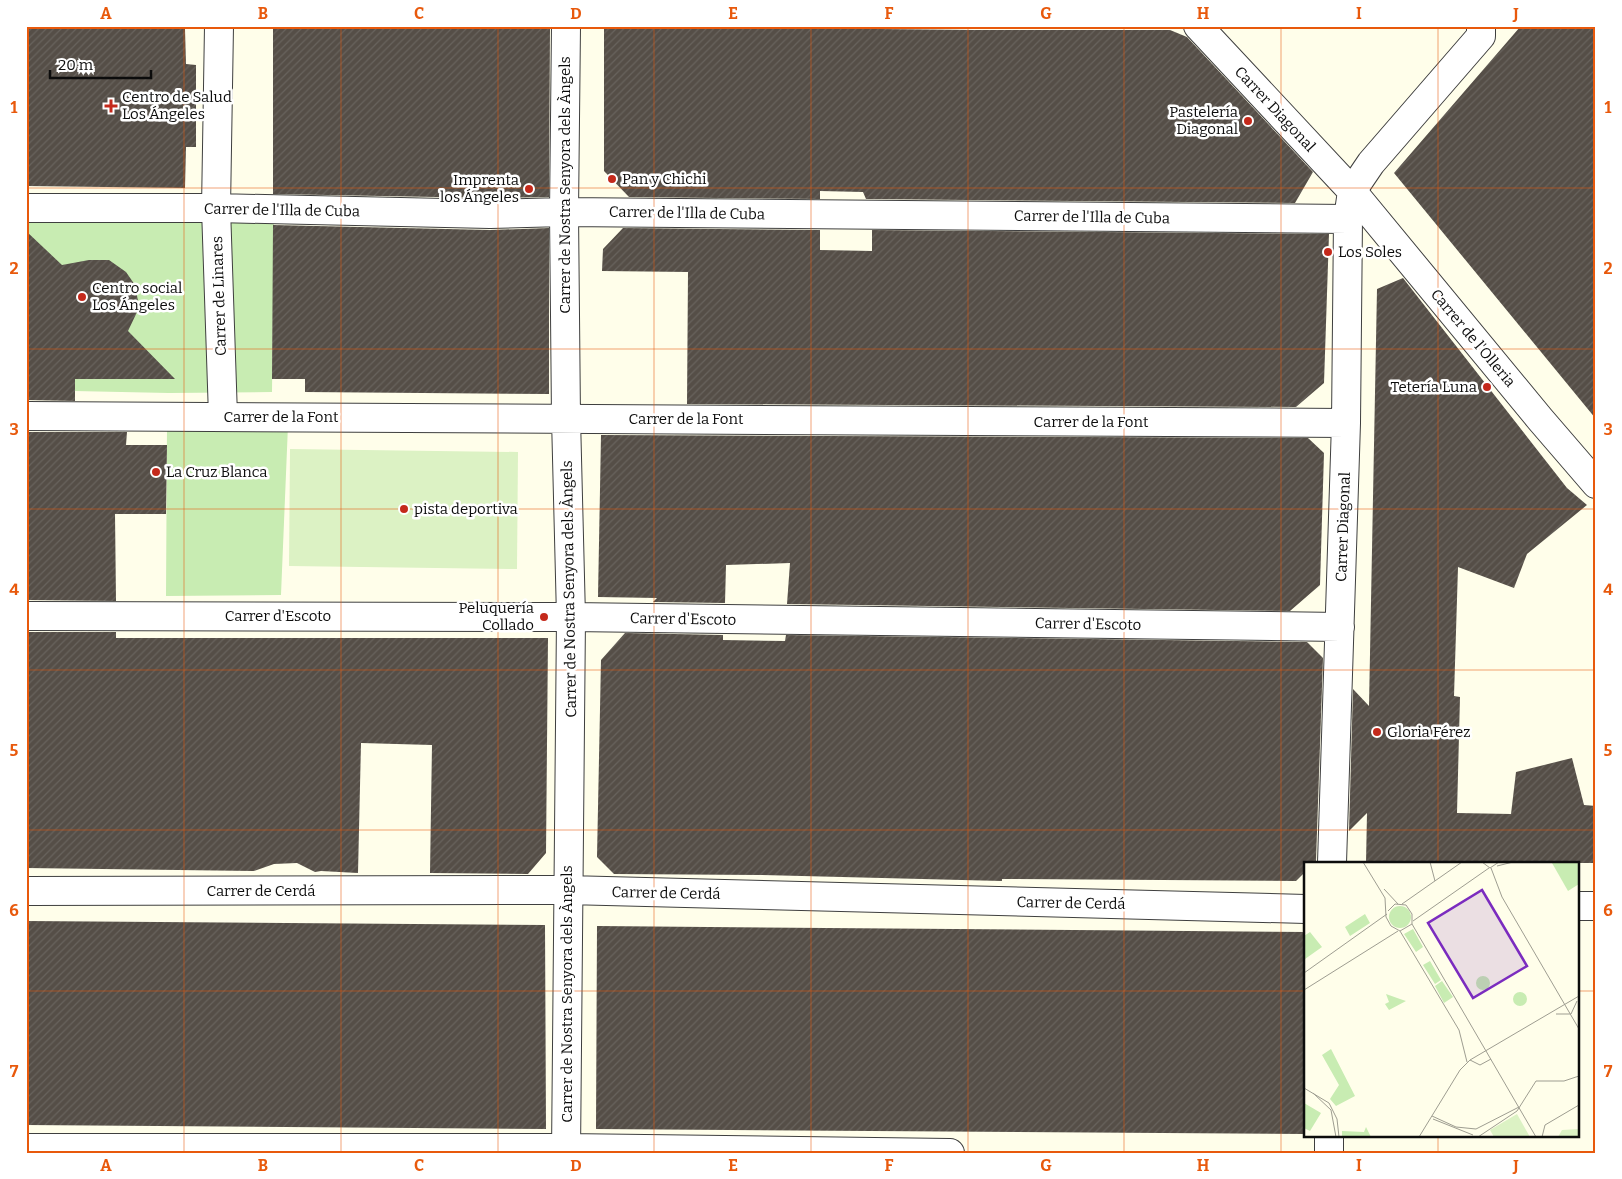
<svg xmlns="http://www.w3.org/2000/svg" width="1622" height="1179" font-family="Bitter,serif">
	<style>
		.park { fill: #c8ecb2 }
		.pitch { fill: #dcf2c4 }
		.building { fill: url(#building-hatch) }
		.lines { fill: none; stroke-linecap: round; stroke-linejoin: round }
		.pedestrian-casing { stroke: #3f3f3f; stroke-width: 30 }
		.minor-casing { stroke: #3f3f3f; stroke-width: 30 }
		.pedestrian { stroke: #fff; stroke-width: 28 }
		.minor { stroke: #fff; stroke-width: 28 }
		.grid { fill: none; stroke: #e8590c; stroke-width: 1; stroke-opacity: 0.55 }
		.poi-dot { fill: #c4291b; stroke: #fff; stroke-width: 2 }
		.labels { text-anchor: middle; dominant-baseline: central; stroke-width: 5; stroke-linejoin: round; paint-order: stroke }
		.poi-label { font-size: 15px; fill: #0c0c0c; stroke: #fff; text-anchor: start }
		.street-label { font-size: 15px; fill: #0c0c0c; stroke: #fff }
		.inset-road { fill: none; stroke: #9e9d91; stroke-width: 1 }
		.view { fill: #7b2cbf; fill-opacity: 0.15; stroke: #7b2cbf; stroke-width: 2.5 }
		.inset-edge { fill: none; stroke: #0c0c0c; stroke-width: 2.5 }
		.neatline { fill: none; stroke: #e8590c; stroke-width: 2 }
		.grid-label { font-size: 16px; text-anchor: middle; font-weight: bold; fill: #e8590c }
	</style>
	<defs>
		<pattern id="building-hatch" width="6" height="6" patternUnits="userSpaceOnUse" patternTransform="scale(1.25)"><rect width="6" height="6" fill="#554e47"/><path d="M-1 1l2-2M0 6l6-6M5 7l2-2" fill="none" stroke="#68635d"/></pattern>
	</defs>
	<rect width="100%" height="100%" fill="#fffeea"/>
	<!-- park -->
	<path class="park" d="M26 213 274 217 272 392 169 393 26 390Z
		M288 425 281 595 166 596 167 426Z"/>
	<!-- pitch -->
	<path class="pitch" d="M290 449 518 452 517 569 289 566Z"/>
	<!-- building -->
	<path class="building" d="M26 26 185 29 186 64 196 65V147H186L185 188 26 186Z
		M273 26 550 27 549 197 490 198 273 194Z
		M604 26 973 30H1170L1187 37 1313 172 1295 203 866 199 863 192 820 191V199L629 197 604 171Z
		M1520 27 1596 28V419L1394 173Z
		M273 225 490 230 549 228V394L305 392V379H272Z
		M623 228 820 230V250L872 251V230L1329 234 1324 383 1296 407 687 404 688 272 602 271 603 249Z
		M26 231 62 265 89 260H109L126 272 135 285 138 301V310L128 331 175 379H75V401L26 400Z
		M1403 278 1567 488 1587 505 1527 554 1514 588 1458 567 1454 696 1460 697 1457 813 1511 814 1516 772 1572 758 1584 805 1596 806V863H1366L1367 813 1349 831 1353 689 1369 706 1377 289Z
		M26 432H127L126 445H167L166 514H115L116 601 26 600Z
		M601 435 1308 438 1324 453 1320 585 1290 611 787 604 790 563 726 565 725 603 653 602 657 598 598 597Z
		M26 632H116V638H548L546 853 528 874 430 873 432 745 361 743 358 873 321 871 315 872 297 863 274 864 254 871 26 868Z
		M625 633 723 635V640L785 641 786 635 1307 642 1323 658 1316 861 1315 863H1306V871L1296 881 1013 879H1002V881L760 875 614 874 597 857 601 660Z
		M26 921 545 925 546 1129 26 1125Z
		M597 926 1306 932V1134L596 1129Z"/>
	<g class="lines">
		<defs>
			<path id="pedestrian" d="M1352 191 1540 419 1596 484
				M216 208 223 416"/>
			<path id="minor" d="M1198 26 1352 191
				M26 208H216L490 214 564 212 1348 219
				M216 208 219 26
				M26 416 1346 423
				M26 616 571 617 1340 627
				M1332 863 1346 423 1348 219 1352 191 1371 163 1481 36V26
				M26 891 567 890 1306 909
				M1578 906H1596
				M26 1148H566L950 1153
				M566 1153 571 617 566 418 564 212 566 26
				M1329 1153V1135"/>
		</defs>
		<!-- pedestrian casing -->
		<use href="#pedestrian" class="pedestrian-casing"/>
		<!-- minor casing -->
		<use href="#minor" class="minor-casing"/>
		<!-- pedestrian -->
		<use href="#pedestrian" class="pedestrian"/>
		<!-- minor -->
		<use href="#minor" class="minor"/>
	</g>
	<!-- grid -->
	<path class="grid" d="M184 26V1153M341 26V1153M498 26V1153M654 26V1153M811 26V1153M968 26V1153M1124 26V1153M1281 26V1153M1438 26V863M26 188H1596M26 349H1596M26 509H1596M26 670H1596M26 830H1596M26 991H1306M1578 991H1596M1438 1135V1153"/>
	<!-- markers -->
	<g class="poi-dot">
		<path d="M108.5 98.5h5v5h5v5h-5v5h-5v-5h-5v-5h5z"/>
		<circle cx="1248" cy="121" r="5"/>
		<circle cx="612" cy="179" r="5"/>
		<circle cx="529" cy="189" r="5"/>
		<circle cx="1328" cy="252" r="5"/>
		<circle cx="82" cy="297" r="5"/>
		<circle cx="1487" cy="387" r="5"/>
		<circle cx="156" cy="472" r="5"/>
		<circle cx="404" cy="509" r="5"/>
		<circle cx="544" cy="617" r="5"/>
		<circle cx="1377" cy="732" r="5"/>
	</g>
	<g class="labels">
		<!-- poi labels -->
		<g class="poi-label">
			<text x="122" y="97">Centro de Salud<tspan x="122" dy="17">Los Ángeles</tspan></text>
			<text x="1238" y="112" text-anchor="end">Pastelería<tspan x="1238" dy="17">Diagonal</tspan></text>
			<text x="622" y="179">Pan y Chichi</text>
			<text x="519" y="180" text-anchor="end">Imprenta<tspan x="519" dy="17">los Ángeles</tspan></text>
			<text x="1338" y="252">Los Soles</text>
			<text x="92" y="288">Centro social<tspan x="92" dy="17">Los Ángeles</tspan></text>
			<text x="1477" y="387" text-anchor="end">Tetería Luna</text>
			<text x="166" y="472">La Cruz Blanca</text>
			<text x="414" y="509">pista deportiva</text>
			<text x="534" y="608" text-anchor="end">Peluquería<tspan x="534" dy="17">Collado</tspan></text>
			<text x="1387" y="732">Gloria Férez</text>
		</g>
		<!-- street labels -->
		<g class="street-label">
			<text transform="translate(1275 109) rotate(47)">Carrer Diagonal</text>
			<text transform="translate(565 185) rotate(-90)">Carrer de Nostra Senyora dels Àngels</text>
			<text transform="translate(282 210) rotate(1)">Carrer de l'Illa de Cuba</text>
			<text transform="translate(687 213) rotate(1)">Carrer de l'Illa de Cuba</text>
			<text transform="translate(1092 217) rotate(1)">Carrer de l'Illa de Cuba</text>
			<text transform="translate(219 296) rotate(-92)">Carrer de Linares</text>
			<text transform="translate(1473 338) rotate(50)">Carrer de l'Olleria</text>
			<text x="281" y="417">Carrer de la Font</text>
			<text x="686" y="419">Carrer de la Font</text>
			<text x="1091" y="422">Carrer de la Font</text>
			<text transform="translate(1343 527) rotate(-88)">Carrer Diagonal</text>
			<text transform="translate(569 589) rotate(-91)">Carrer de Nostra Senyora dels Àngels</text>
			<text x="278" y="616">Carrer d'Escoto</text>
			<text transform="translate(683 619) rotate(1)">Carrer d'Escoto</text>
			<text transform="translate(1088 624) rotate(1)">Carrer d'Escoto</text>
			<text x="261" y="891">Carrer de Cerdá</text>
			<text transform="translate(666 893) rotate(1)">Carrer de Cerdá</text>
			<text transform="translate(1071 903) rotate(1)">Carrer de Cerdá</text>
			<text transform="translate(567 994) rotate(-90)">Carrer de Nostra Senyora dels Àngels</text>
		</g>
	</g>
	<!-- overview -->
	<g transform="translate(1304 862)">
		<rect width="275" height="275" fill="#fffeea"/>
		<path d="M275 0V22L264 29 248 1Z" fill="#c8ecb2"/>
		<path d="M61 52 66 61 46 74 41 65ZM109 67 119 85 112 90 100 72ZM6 70 18 85 1 97 0 74ZM126 99 137 118 131 122 119 103ZM172 121a7 7 0 1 1 14 0a7 7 0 1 1-14 0ZM138 119 149 135 140 141 131 124ZM209 137a7 7 0 1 1 14 0a7 7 0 1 1-14 0ZM82 132 96 137 102 139 85 148 81 142 85 140ZM27 187 51 234 32 244 26 237 35 223 18 193ZM0 241 17 251 6 269 0 266ZM62 265 67 275H38V269L60 270Z" fill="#c8ecb2"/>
		<path d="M85 55a11 11 0 1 1 22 0a11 11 0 1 1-22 0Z" fill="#c8ecb2"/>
		<path d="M213 252 226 275H190L186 268ZM275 267V275H254L258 268Z" fill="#dcf2c4"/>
		<path class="inset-road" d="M59 0 81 36 82 55 87 64 96 69 108 62V52L102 43 91 42 84 49M126 0 131 19M178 0 186 6 195 0M193 4 209 0M187 6 198 35 275 167M80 27 94 42M98 42 158 0M109 59 185 6M108 62 182 189M96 69 155 168 163 200M0 111 83 52M0 128 94 69M252 152H267L273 139M182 189 232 275M166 198 176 203 187 197M0 226 25 241 33 257 35 275M9 231 27 248 32 275M128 254 152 265 172 267 215 245M129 257 169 273M115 275 156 208 166 198 275 134M174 275 213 249 232 219H260L275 214M238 275 241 263 275 243"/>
		<path class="view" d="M178 28 223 104 169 136 124 61Z"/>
		<rect width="275" height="275" class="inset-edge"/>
	</g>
	<!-- border -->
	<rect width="1622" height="1179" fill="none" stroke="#ffffff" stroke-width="55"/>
	<!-- scale -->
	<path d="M50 70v8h101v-8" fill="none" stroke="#0c0c0c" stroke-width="2.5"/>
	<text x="58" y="70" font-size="15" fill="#0c0c0c" stroke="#ffffff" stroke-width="4" paint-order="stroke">20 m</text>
	<rect x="28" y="28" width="1566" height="1124" class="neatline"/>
	<g class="grid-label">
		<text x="106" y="19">A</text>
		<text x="263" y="19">B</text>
		<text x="419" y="19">C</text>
		<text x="576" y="19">D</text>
		<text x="733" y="19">E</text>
		<text x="889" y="19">F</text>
		<text x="1046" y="19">G</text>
		<text x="1203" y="19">H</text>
		<text x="1359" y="19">I</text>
		<text x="1516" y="19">J</text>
		<text x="14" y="113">1</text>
		<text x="1608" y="113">1</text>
		<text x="14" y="274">2</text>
		<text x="1608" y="274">2</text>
		<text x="14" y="435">3</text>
		<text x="1608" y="435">3</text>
		<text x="14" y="595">4</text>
		<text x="1608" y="595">4</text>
		<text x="14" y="756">5</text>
		<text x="1608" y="756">5</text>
		<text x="14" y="916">6</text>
		<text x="1608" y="916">6</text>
		<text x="14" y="1077">7</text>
		<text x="1608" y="1077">7</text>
		<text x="106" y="1171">A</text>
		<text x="263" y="1171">B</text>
		<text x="419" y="1171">C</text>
		<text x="576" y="1171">D</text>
		<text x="733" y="1171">E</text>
		<text x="889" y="1171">F</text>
		<text x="1046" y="1171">G</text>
		<text x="1203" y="1171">H</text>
		<text x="1359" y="1171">I</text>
		<text x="1516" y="1171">J</text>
	</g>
</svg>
